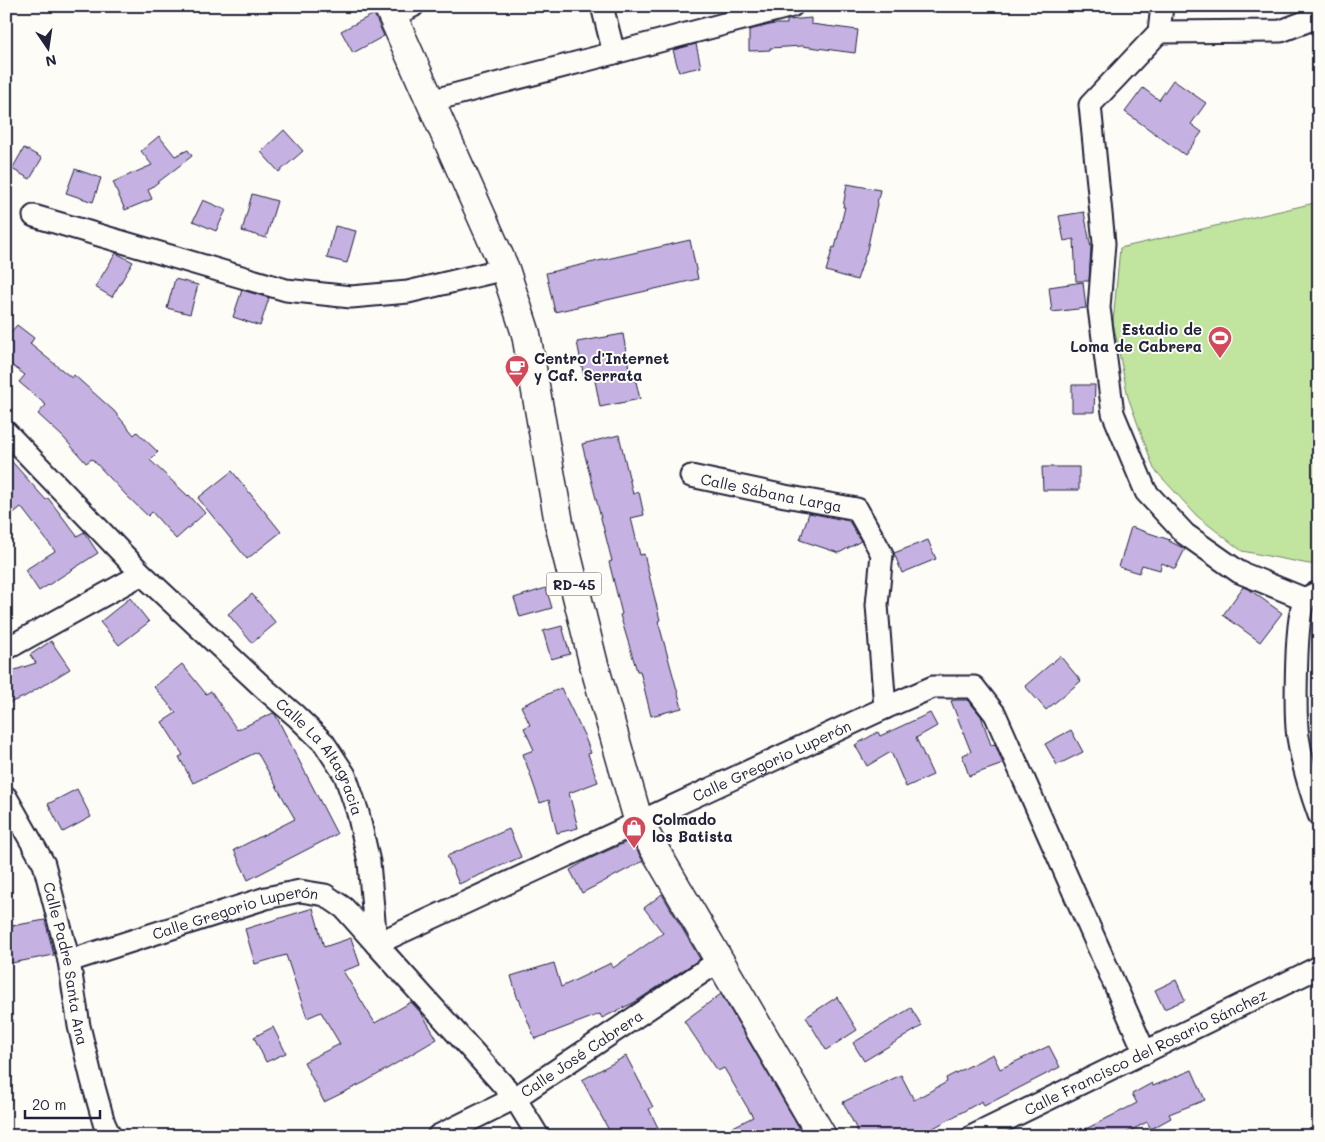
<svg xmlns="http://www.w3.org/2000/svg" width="1325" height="1142" font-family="Mali,sans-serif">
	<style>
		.green { fill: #c1e49e; stroke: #72836c }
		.building { fill: #c5b2e2; stroke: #22223b }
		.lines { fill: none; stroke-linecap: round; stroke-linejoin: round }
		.minor-casing { stroke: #22223b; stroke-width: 25 }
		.primary-casing { stroke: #22223b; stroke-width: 31 }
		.minor { stroke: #fdfcf7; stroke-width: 21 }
		.primary { stroke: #fdfcf7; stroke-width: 28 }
		.labels { text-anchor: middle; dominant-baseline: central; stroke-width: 4; stroke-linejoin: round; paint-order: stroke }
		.shield { fill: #fdfcf7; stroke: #646373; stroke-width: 1 }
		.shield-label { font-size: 14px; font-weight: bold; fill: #22223b }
		.poi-label { font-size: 15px; font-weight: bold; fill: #22223b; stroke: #fdfcf7; text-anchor: start }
		.street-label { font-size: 15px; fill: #22223b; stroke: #fdfcf7 }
	</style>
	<rect width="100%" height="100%" fill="#fdfcf7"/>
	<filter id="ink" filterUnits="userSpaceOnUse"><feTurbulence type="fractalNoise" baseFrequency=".02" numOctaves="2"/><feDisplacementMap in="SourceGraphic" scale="10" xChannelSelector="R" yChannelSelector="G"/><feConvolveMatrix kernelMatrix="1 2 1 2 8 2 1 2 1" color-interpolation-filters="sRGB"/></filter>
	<g filter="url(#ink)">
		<!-- green -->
		<path class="green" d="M1319 202V564H1309L1242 551 1197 516 1154 469 1128 397 1113 322 1120 248Z"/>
		<!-- building -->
		<path class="building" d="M374 14 384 36 353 53 341 31Z
			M811 18V24L858 30 855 53 802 46 770 48V50L749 51V30L774 24H787V20H789Z
			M696 44 701 67 679 72 673 50Z
			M1173 80 1206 103 1191 124 1202 132 1185 155 1125 112 1143 88 1159 100Z
			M284 130 303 151 279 172 261 152Z
			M159 136 175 156 188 150 192 156 148 190 152 199 125 210 113 182 152 165 141 151Z
			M24 148 42 158 30 179 12 169Z
			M75 169 101 178 93 202 66 193Z
			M847 184 880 190 867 250 857 280 826 271 833 247 835 248 845 207H843Z
			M252 194 277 201 266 238 242 231Z
			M203 200 226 210 216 231 193 221Z
			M1084 212 1091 248 1089 281H1076L1074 239 1064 241 1059 216Z
			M335 226 356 231 347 263 327 258Z
			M690 240 698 279 555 312 546 273Z
			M116 253 133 262 112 297 95 287Z
			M175 279 198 285 190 314 167 308Z
			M1083 282 1086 308 1052 312 1049 287Z
			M242 290 269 298 260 326 233 317Z
			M17 325 34 338 30 344 72 378 74 375 114 411 134 435 137 432 158 452 150 460 188 496 189 495 205 513 176 539 152 512 148 516 127 496 92 459 86 463 63 437 38 414 46 405 19 382 25 375 6 361V338Z
			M623 334 630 374 634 373 640 399 600 407 594 375 584 377 577 342Z
			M1072 385H1095L1094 412H1072Z
			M619 435 633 494 639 492 644 515 631 518 640 555 644 554 660 620 658 621 682 708 651 716 640 671H637L620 615 622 614 609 562 612 561 582 444Z
			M6 455 46 500 48 498 77 536 84 532 98 553 39 591 25 570 55 551 21 507 6 519Z
			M1042 467H1079V490H1043Z
			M232 471 281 532 247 559 198 498Z
			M809 513 849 521 861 541 839 553 800 540Z
			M1131 527 1170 540 1169 541 1185 549 1175 569 1162 563 1160 570 1142 565 1139 573 1119 567Z
			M928 540 936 559 902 573 894 553Z
			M1243 587 1250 590 1282 613 1260 642 1223 615Z
			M546 588 552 608 520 617 514 598Z
			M252 594 276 623 252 643 228 614Z
			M130 598 149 622 119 645 100 622Z
			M562 626 570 654 551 659 543 631Z
			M51 641 70 669 24 697 6 704V673L36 663 30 655Z
			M1060 656 1081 681 1046 710 1025 686Z
			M182 664 206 694 211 691 237 730 273 713 275 714 337 834 248 880 234 850 295 819 257 752 193 783 179 757 183 755 162 722 176 713 154 687Z
			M561 688 584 735 591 753 588 754 598 782 569 793 578 828 557 833 549 800 540 803 523 754 534 750 524 728 530 725 521 706Z
			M955 700H968L981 716 991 745 995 744 1003 764 969 776 962 755 971 752 951 701Z
			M930 713 937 726 916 738 933 775 906 787 891 752 867 766 855 745 878 732 880 736Z
			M1071 730 1083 752 1057 765 1045 744Z
			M77 789 91 817 63 832 48 804Z
			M509 829 521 857 459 884 447 856Z
			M631 840 643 861 582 893 570 870 587 860Z
			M662 894 700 959 635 1002 602 1018 600 1014 535 1039 519 999 518 1000 511 976 554 963 561 987 611 963 613 968 663 933 644 908Z
			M313 908 324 947 351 938 360 965 343 971 375 1023 411 1002 422 1014 437 1039 365 1082 324 1102 304 1062 340 1044 321 1012 307 1018 286 955 255 964 245 929Z
			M45 920 54 955 6 964V927Z
			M1176 980 1185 1000 1164 1009 1155 990Z
			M721 994 804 1136H715L753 1117 724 1068 718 1071 684 1021Z
			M837 997 857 1030 826 1050 806 1017Z
			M911 1008 922 1026 864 1061 853 1043Z
			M273 1027 286 1053 266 1062 254 1037Z
			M1049 1046 1060 1067 984 1106 982 1101 919 1136H860L843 1102 901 1075 914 1100 947 1082 946 1078 993 1054 1000 1069Z
			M626 1056 653 1107 649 1109 662 1136H612L582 1080Z
			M1192 1070 1205 1100 1169 1114 1171 1118 1151 1129 1147 1122 1120 1136H1072L1137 1103 1132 1094 1152 1083 1153 1086Z"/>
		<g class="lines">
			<defs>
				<g id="minor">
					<path d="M602 6 614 53 792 6"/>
					<path d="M1162 6 1159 32 1090 105 1104 243 1099 308 1113 413 1146 492 1185 534 1239 572 1305 599"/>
					<path d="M393 16 413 6"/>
					<path d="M1159 32 1281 31 1310 20 1319 14"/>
					<path d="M430 101 614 53"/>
					<path d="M34 216 286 290 351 297 408 292 505 269"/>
					<path id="s1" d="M6 432 142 574 266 690 296 716 324 743 345 775 358 813 369 862 376 944 515 1098 538 1136"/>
					<path id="s2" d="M691 476 785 496 857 509 882 554 877 605 885 708"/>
					<path d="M1319 592C1315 594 1308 596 1305 599 1295 610 1295 718 1298 737 1302 763 1310 790 1319 815"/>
					<path d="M6 649 142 574"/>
					<path id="s3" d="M6 797 44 864 69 961 79 1026 92 1080 104 1123 110 1136"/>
					<path id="s4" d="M69 961 266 898 300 891 325 895 344 908 376 944 885 708 933 687H974L995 714 1145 1053"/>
					<path id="s5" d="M438 1136 515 1098 719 961"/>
					<path id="s6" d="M973 1136 1319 967"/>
				</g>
				<path id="primary" d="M388 6 505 269 526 334 559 523 593 661 639 823 822 1136"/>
			</defs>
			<!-- minor casing -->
			<use href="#minor" class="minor-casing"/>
			<!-- primary casing -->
			<use href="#primary" class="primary-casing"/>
			<!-- minor -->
			<use href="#minor" class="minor"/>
			<!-- primary -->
			<use href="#primary" class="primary"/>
		</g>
	</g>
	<!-- icons -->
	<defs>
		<symbol id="stadium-pin" viewBox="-11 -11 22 30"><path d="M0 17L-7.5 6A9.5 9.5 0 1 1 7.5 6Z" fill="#d1495b" stroke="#fdfcf7"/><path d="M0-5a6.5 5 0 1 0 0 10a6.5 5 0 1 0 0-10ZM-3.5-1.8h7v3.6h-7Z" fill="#fff"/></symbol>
		<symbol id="cafe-pin" viewBox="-11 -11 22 30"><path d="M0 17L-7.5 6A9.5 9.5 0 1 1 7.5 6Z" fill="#d1495b" stroke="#fdfcf7"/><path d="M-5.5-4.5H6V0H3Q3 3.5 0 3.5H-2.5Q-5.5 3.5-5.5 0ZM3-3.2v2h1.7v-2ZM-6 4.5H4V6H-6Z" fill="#fff"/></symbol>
		<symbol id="shop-pin" viewBox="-11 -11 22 30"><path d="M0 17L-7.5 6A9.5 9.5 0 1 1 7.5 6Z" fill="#d1495b" stroke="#fdfcf7"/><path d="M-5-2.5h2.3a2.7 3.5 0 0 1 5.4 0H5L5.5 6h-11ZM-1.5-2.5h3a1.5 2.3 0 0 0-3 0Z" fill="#fff"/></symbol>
	</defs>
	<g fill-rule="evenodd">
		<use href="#stadium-pin" x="1206" y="324" width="28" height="38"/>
		<use href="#cafe-pin" x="503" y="353" width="28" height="38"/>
		<use href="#shop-pin" x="620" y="814" width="28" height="38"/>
	</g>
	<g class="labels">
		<!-- shield labels -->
		<rect class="shield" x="546.5" y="572.5" width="55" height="23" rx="4"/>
		<g class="shield-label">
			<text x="574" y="584">RD-45</text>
		</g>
		<!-- poi labels -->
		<g class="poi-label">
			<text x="1202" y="329" text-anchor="end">Estadio de<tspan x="1202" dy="17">Loma de Cabrera</tspan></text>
			<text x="534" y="358">Centro d'Internet<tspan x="534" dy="17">y Caf. Serrata</tspan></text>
			<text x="652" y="819">Colmado<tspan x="652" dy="17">los Batista</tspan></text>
		</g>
		<!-- street labels -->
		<g class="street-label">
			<text stroke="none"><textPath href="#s2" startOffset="82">Calle Sábana Larga</textPath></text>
			<text stroke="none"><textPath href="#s1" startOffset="454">Calle La Altagracia</textPath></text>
			<text stroke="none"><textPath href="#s4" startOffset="774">Calle Gregorio Luperón</textPath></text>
			<text stroke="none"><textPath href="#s4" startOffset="174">Calle Gregorio Luperón</textPath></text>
			<text stroke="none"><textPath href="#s3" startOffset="179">Calle Padre Santa Ana</textPath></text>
			<text stroke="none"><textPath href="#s6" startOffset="192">Calle Francisco del Rosario Sánchez</textPath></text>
			<text stroke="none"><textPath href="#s5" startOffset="166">Calle José Cabrera</textPath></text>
		</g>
	</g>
	<!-- margin -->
	<rect width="1325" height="1142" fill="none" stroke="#fdfcf7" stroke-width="25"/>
	<rect x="12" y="12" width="1300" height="1117" fill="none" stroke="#22223b" stroke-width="2" filter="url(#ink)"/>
	<!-- north arrow -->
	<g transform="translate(48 48) rotate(167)" stroke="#fdfcf7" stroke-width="4" paint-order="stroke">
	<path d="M0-4L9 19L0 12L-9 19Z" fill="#22223b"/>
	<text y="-8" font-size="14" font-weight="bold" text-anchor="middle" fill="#22223b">N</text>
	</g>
	<!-- scale -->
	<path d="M25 1110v8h75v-8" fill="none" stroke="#22223b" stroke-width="2.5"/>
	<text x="32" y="1110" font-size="15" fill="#22223b" stroke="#fdfcf7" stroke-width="4" paint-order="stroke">20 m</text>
</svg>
